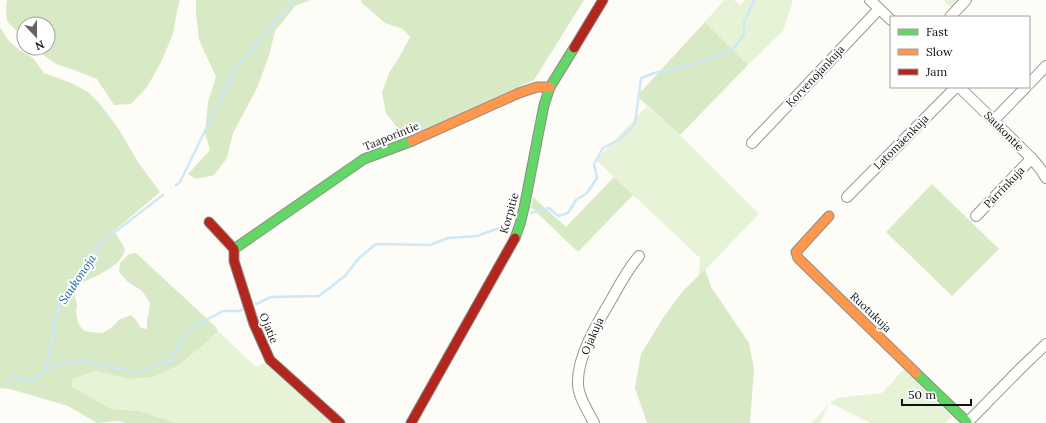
<svg xmlns="http://www.w3.org/2000/svg" width="1046" height="423" font-family="Lora,serif">
	<style>
		.green { fill: #e7f3d7 }
		.forest { fill: #d8eac5 }
		.lines { fill: none; stroke-linecap: round; stroke-linejoin: round }
		.stream { stroke: #cde8f7; stroke-width: 2.5 }
		.street-casing { stroke: #979795; stroke-width: 12 }
		.fast-casing { stroke: #8e8d8b; stroke-width: 11 }
		.slow-casing { stroke: #8e8d8b; stroke-width: 11 }
		.jam-casing { stroke: #8e8d8b; stroke-width: 11 }
		.street { stroke: #fffffe; stroke-width: 10 }
		.fast { stroke: #63d668; stroke-width: 9 }
		.slow { stroke: #ff974d; stroke-width: 9 }
		.jam { stroke: #b3261e; stroke-width: 9 }
		.labels { text-anchor: middle; dominant-baseline: central; stroke-width: 4; stroke-linejoin: round; paint-order: stroke }
		.street-label { font-size: 11px; fill: #111; stroke: #fff }
		.water-label { font-size: 12px; font-style: italic; fill: #1768a6; stroke: #fff }
	</style>
	<rect width="100%" height="100%" fill="#fdfcf7"/>
	<!-- green -->
	<path class="green" d="M724 0H734L740 5 745 0H793L783 31 748 65 705 22Z
		M943 0H959L951 8Z
		M647 106 680 135 759 214 699 276 700 258 596 160Z
		M218 331 256 367 264 363 332 423H176L140 411 111 409 70 386 72 379 96 371 129 379 153 377 177 366 200 348Z
		M904 369 952 417 945 423H871L830 403 837 398 882 393Z
		M829 404 820 423H812Z"/>
	<!-- forest -->
	<path class="forest" d="M7 0H180L177 11 173 34 161 62 147 87 131 104 114 105 97 79 74 70 56 64 34 48H48V24H24V39L7 21 6 8Z
		M196 0H311L295 6 275 31 269 56 257 88 233 133 227 158 214 175 196 179 188 174 210 150 205 133 208 102 216 77 199 40 196 14Z
		M361 0H584L534 80 416 133H401L386 113 382 93 389 73 400 56 410 37 403 29 385 23 362 3Z
		M705 22 748 65 680 135 637 96Z
		M0 27 8 40 18 49 33 58 44 73 69 82 88 92 100 104 118 128 138 162 160 192 114 231 123 245 125 250C118 272 89 276 73 289L77 305 76 312 78 323 83 330 89 332 102 333 111 328 120 319 131 315 136 320 141 328 147 329V319L149 312 150 303 142 291 128 282 119 272 120 263 129 254 136 253 215 326 218 331 200 348 177 366 153 377 129 379 96 371 72 379 71 386 111 409 140 411 176 423H126L118 421 97 423 68 406 10 389 0 388Z
		M614 177 633 195 578 252 531 207 533 197 566 227Z
		M932 184 999 249 952 296 886 232Z
		M705 269 711 287 749 343 754 369 750 423H647L635 388 641 354 663 318 682 292Z"/>
	<g class="lines">
		<!-- stream -->
		<path class="stream" d="M176 185 180 182 235 69 294 0
			M531 213 549 208 558 216 568 213 576 200 587 193 597 178 594 164 603 148 620 139 635 124 641 78 654 73 688 66 716 57 735 47 744 34V23L754 0
			M256 304 271 297 319 296 345 276 359 258 376 244 430 245 448 238 477 236 502 227
			M46 369 63 363 84 361 140 373 160 362 171 361 180 341 193 327 223 311H239L242 310
			M7 385 11 376 32 381 46 369 59 302 78 279 102 242 163 195"/>
		<defs>
			<path id="street" d="M870 0 891 20
				M950 17 966 0
				M1029 84 1046 66
				M959 87C978 105 997 124 1016 143 1027 154 1039 164 1046 178
				M994 120 1026 87
				M752 143 879 9
				M847 197 956 87
				M976 216 1032 158
				M594 423C588 411 577 395 578 381 578 355 598 322 611 300 620 284 627 270 639 256
				M967 423 1020 369 1046 344"/>
			<path id="fast" d="M515 238 520 224 524 208 544 105 550 87 574 48
				M234 249 364 159 412 141
				M916 373 967 422"/>
			<path id="slow" d="M412 141 519 93 537 87H550
				M829 216 796 252 798 258 916 373"/>
			<path id="jam" d="M574 48 603 0
				M209 222 234 249V261L254 324 270 360 340 423
				M411 423 515 238"/>
		</defs>
		<!-- street casing -->
		<use href="#street" class="street-casing"/>
		<!-- fast casing -->
		<use href="#fast" class="fast-casing"/>
		<!-- slow casing -->
		<use href="#slow" class="slow-casing"/>
		<!-- jam casing -->
		<use href="#jam" class="jam-casing"/>
		<!-- street -->
		<use href="#street" class="street"/>
		<!-- fast -->
		<use href="#fast" class="fast"/>
		<!-- slow -->
		<use href="#slow" class="slow"/>
		<!-- jam -->
		<use href="#jam" class="jam"/>
	</g>
	<g class="labels">
		<!-- street labels -->
		<g class="street-label">
			<text transform="translate(815 76) rotate(-47)">Korvenojankuja</text>
			<text transform="translate(1004 131) rotate(45)">Saukontie</text>
			<text transform="translate(391 136) rotate(-22)">Taaporintie</text>
			<text transform="translate(901 142) rotate(-45)">Latomäenkuja</text>
			<text transform="translate(1004 187) rotate(-46)">Pärrinkuja</text>
			<text transform="translate(509 213) rotate(-74)">Korpitie</text>
			<text transform="translate(871 312) rotate(44)">Ruotukuja</text>
			<text transform="translate(269 328) rotate(68)">Ojatie</text>
			<text transform="translate(592 336) rotate(-66)">Ojakuja</text>
		</g>
		<!-- water labels -->
		<g class="water-label">
			<text transform="translate(77 279) rotate(-56)">Saukonoja</text>
		</g>
	</g>
	<!-- legend -->
	<rect x="890" y="16" width="140" height="72" fill="#ffffff" stroke="#a0a0a0"/>
	<rect x="898" y="29" width="20" height="6" fill="#63d668" stroke="#a0a0a0"/>
	<text x="926" y="36" font-size="12" fill="#111111">Fast</text>
	<rect x="898" y="49" width="20" height="6" fill="#ff974d" stroke="#a0a0a0"/>
	<text x="926" y="56" font-size="12" fill="#111111">Slow</text>
	<rect x="898" y="69" width="20" height="6" fill="#b3261e" stroke="#a0a0a0"/>
	<text x="926" y="76" font-size="12" fill="#111111">Jam</text>
	<!-- north arrow -->
	<g transform="translate(36 36) rotate(158)"><circle r="19" fill="#ffffff" stroke="#a0a0a0"/>
	<path d="M0-3L7 15L0 10L-7 15Z" fill="#646362"/>
	<text y="-6" font-size="11" font-weight="bold" text-anchor="middle" fill="#111111">N</text>
	</g>
	<!-- scale -->
	<path d="M902 399v6h69v-6" fill="none" stroke="#111111" stroke-width="2"/>
	<text x="908" y="399" font-size="12" fill="#111111" stroke="#ffffff" stroke-width="3" paint-order="stroke">50 m</text>
</svg>
